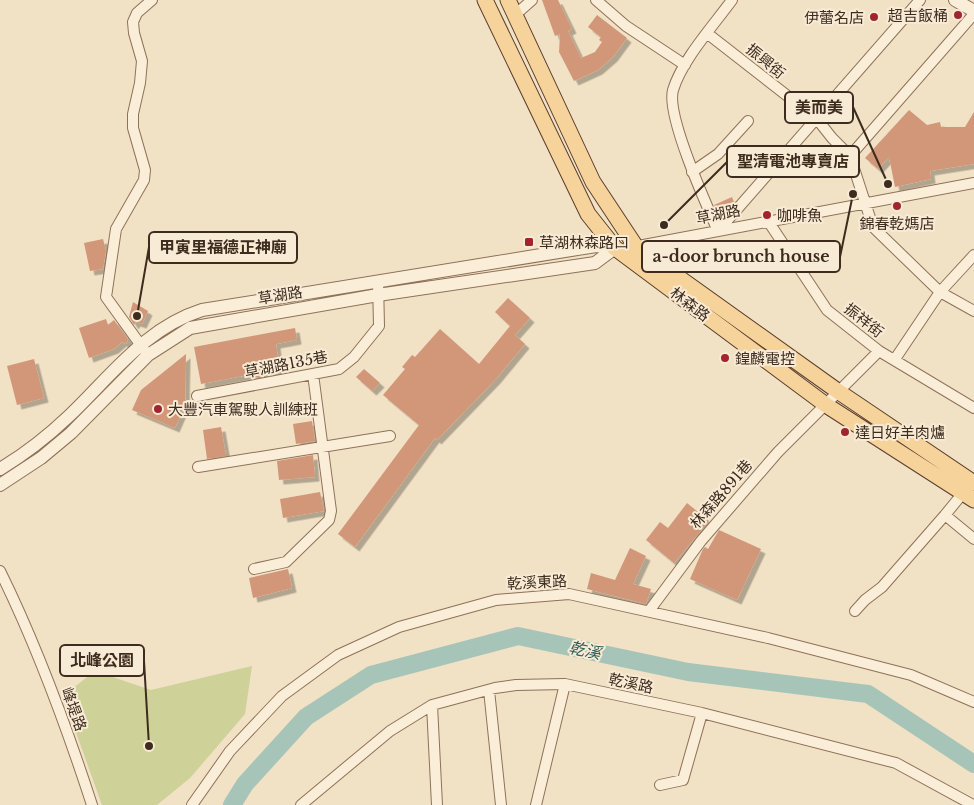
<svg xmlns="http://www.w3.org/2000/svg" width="974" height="805" font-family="'Libre Baskerville','Noto Sans TC',serif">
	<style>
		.green { fill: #ced198 }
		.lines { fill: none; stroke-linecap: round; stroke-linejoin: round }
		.river { stroke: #a7c4b9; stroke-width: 18 }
		.building { fill: #d29778; filter: url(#shadow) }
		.minor-casing { stroke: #8e7159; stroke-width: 12 }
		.tertiary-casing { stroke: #8e7159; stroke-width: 14 }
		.primary-casing { stroke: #5c3f2e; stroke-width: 17 }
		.minor { stroke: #fbeed9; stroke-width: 10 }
		.tertiary { stroke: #fbeed9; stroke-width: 12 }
		.primary { stroke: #f6d39b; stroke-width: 15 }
		.poi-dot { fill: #a1252f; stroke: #f8ebd5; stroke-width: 2 }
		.labels { text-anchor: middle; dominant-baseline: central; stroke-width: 4; stroke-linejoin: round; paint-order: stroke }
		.poi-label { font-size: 15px; fill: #3d2b1e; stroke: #f8ebd5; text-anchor: start }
		.street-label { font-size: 15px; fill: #3d2b1e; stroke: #f8ebd5 }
		.water-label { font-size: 16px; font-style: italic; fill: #2d5e57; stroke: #f8ebd5 }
		.leader { fill: none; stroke: #3d2b1e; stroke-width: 2 }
		.callout-dot { fill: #3d2b1e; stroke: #f8ebd5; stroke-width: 2 }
		.callout { fill: #f8ebd5; stroke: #3d2b1e; stroke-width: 2 }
		.callout-label { font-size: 16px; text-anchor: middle; font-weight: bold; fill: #3d2b1e }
	</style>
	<defs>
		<filter id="shadow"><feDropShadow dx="4.5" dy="4.5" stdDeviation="0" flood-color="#0004"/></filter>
	</defs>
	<rect width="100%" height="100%" fill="#f1e1c5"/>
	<!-- green -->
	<path class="green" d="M252 666 245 714 190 778 157 805H102L63 696 95 671 151 690Z"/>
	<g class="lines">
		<!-- river -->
		<path class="river" d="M232 805 245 784 306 717 371 675 518 636 688 672 868 694 974 764"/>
	</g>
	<!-- building -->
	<path class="building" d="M542 0H558L572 29 568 31 581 58 595 52 602 42 599 40 601 37 588 27 597 15 627 38 613 57 598 70 574 81 559 52 560 34 555 36Z
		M909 110 927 125 940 122 941 127H965L974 112V164L930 171 931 179 895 187 889 157 878 169 865 158Z
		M732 197 734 202 731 206 717 212 714 205Z
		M103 239 106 251 103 269 90 271 84 243Z
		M508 298 530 318 515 335 525 344 496 379 437 440 435 438 355 547 338 534 419 425 383 395 405 369 402 367 412 355 415 357 440 329 479 364 510 326 495 312Z
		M133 302 148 311 142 324 136 322 134 325 129 317Z
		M106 319 108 325 114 320 128 339 126 344 122 342 114 349 89 358 79 328Z
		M295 328 297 340 276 344 280 373 253 378V374L201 384 194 347Z
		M186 354 185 405 175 428 132 410 141 390Z
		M34 359 44 398 17 405 7 366Z
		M364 369 380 383 372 391 356 377Z
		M312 421 315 441 296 444 293 424Z
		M221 427 226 456 207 459 203 430Z
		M313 455 315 477 279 480 277 461Z
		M320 492 324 511 283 518 280 499Z
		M687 503 709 521 674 563 646 540 660 522 668 528Z
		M719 530 761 549 737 600 690 579 703 549 705 547 708 549Z
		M630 548 646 556 633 584 651 589 646 604 587 589 591 573 615 580Z
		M288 569 292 588 253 598 249 578Z"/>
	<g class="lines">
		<defs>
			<path id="minor" d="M596 0 626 26 685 65
				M732 0C713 26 682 60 673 90 666 115 706 204 718 231L920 0
				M515 15 532 0
				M708 34 817 119 832 138 850 156 873 227 940 292 974 311
				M850 156 974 14
				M692 172 718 154 748 121
				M768 221 827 310 879 351 974 408
				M633 247 974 183
				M145 351 106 297 116 229 144 180 145 170 133 128V114L140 83 142 61 134 33 133 22 137 13 152 0
				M895 359 940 292 974 255
				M197 396 339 369 354 357 379 326 378 282
				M198 467 390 436
				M945 515 963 493
				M254 569 286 562 329 520 331 511 313 374
				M0 571C37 646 66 725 92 805
				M649 611 701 541 778 452 879 351
				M855 611 865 600 882 587 945 515 974 539
				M489 690 501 805
				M432 705 437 805
				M660 785 683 780 702 713
				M192 805 230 751 282 696 338 655 399 627 496 600 569 594 768 638 911 675 974 702
				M301 805 390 731 432 705 495 688 516 685 565 684 702 713 896 763 973 805
				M536 805 565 684"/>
			<path id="tertiary" d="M955 0 974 11
				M0 469C25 454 48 436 69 416 111 376 145 328 202 310L596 246 615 248
				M0 485 41 458 71 433 148 355 190 328 378 295 595 263 615 248"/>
			<path id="primary" d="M485 0 588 214 615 248 826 405 974 500
				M508 0 593 182 636 247 839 392 974 483"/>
		</defs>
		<!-- minor casing -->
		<use href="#minor" class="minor-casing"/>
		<!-- tertiary casing -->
		<use href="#tertiary" class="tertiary-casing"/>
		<!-- primary casing -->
		<use href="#primary" class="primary-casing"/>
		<!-- minor -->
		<use href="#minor" class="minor"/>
		<!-- tertiary -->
		<use href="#tertiary" class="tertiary"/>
		<!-- primary -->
		<use href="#primary" class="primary"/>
	</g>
	<!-- markers -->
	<g class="poi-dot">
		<circle cx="958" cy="15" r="5"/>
		<circle cx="874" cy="17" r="5"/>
		<circle cx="897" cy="206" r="5"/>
		<circle cx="767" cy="215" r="5"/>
		<rect x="524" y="237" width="10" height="10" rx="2.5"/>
		<circle cx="725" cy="358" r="5"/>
		<circle cx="158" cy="409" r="5"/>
		<circle cx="845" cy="432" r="5"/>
	</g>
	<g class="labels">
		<!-- poi labels -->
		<g class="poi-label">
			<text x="948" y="15" text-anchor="end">超吉飯桶</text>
			<text x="864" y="17" text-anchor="end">伊蕾名店</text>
			<text x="777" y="215">咖啡魚</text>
			<text x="897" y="223" text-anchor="middle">錦春乾媽店</text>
			<text x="539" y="242">草湖林森路口</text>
			<text x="735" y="358">鍠麟電控</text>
			<text x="168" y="409">大豐汽車駕駛人訓練班</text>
			<text x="855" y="432">達日好羊肉爐</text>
		</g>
		<!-- street labels -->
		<g class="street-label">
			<text transform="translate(766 61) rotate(39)">振興街</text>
			<text transform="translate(718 214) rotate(-11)">草湖路</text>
			<text transform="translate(280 295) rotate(-9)">草湖路</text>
			<text transform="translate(690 304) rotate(37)">林森路</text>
			<text transform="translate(864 320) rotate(38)">振祥街</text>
			<text transform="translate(286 364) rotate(-11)">草湖路135巷</text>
			<text transform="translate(721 494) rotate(-49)">林森路891巷</text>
			<text transform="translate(537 582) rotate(-3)">乾溪東路</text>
			<text transform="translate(631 683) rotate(12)">乾溪路</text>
			<text transform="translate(74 709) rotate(70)">峰堤路</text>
		</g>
		<!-- water labels -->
		<g class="water-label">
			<text transform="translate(585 650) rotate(12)">乾溪</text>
		</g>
	</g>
	<!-- callouts -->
	<path class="leader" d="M888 184L853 107M664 225L727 162M137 316L149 247M853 194L840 257M149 746L144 661"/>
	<g class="callout-dot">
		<circle cx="888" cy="184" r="5"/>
		<circle cx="664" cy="225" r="5"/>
		<circle cx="137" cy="316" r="5"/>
		<circle cx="853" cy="194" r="5"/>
		<circle cx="149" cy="746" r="5"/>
	</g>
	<g class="callout">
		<rect x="785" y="92" width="68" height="31" rx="5"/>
		<rect x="727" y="146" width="132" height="31" rx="5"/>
		<rect x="149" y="232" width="148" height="31" rx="5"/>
		<rect x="642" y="241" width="198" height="31" rx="5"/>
		<rect x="60" y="645" width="84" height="31" rx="5"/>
	</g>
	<g class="callout-label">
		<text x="819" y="113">美而美</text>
		<text x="793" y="167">聖清電池專賣店</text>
		<text x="223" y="253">甲寅里福德正神廟</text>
		<text x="741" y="262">a-door brunch house</text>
		<text x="102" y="666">北峰公園</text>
	</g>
</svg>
